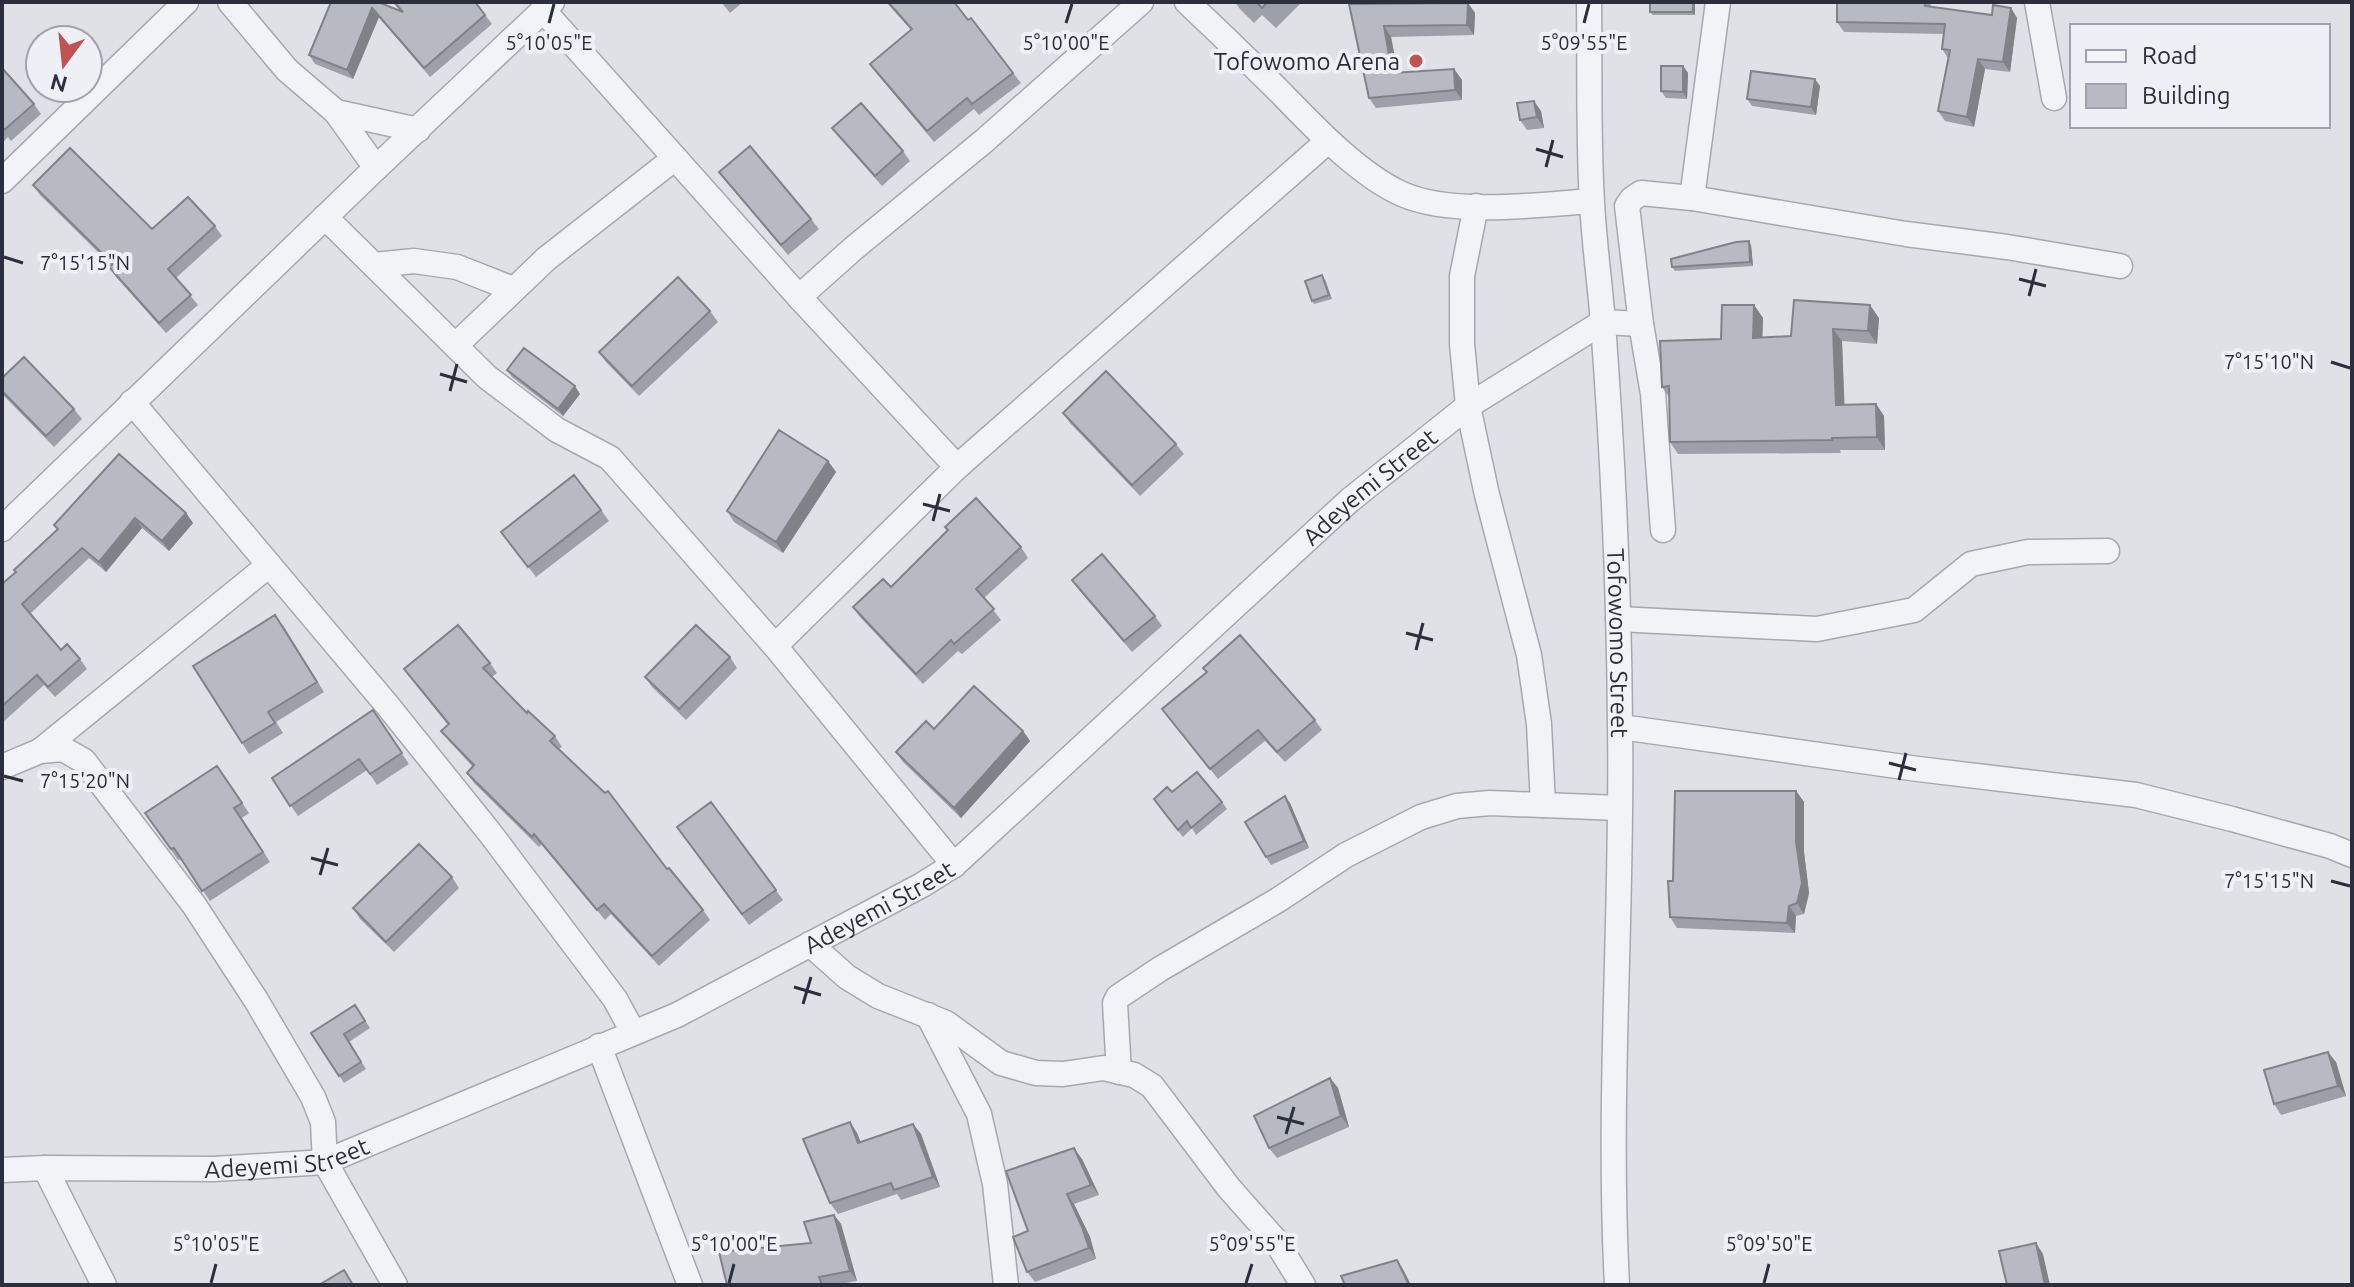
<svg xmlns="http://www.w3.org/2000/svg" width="2354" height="1287" font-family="Ubuntu,sans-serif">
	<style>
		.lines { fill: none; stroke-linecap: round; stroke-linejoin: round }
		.minor-casing { stroke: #a6a8b1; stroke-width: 27 }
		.minor { stroke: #f2f3f6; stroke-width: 24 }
		.wall { fill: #9da0a8 }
		.shaded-wall { fill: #808288 }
		.building { fill: #b7bac3; stroke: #808288; stroke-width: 2 }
		.ticks { fill: none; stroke: #2a2e3d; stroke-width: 3 }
		.poi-dot { fill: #bf5351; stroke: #eff0f5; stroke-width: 3 }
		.labels { text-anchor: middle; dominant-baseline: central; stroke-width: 8; stroke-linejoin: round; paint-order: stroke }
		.poi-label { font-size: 24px; fill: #2a2e3d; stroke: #eff0f5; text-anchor: end }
		.street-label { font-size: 24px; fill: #2a2e3d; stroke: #eff0f5 }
		.ticks-label { font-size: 20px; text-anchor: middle; fill: #2a2e3d; stroke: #eff0f5; stroke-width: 8; stroke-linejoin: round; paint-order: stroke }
	</style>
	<rect width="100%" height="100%" fill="#e0e1e7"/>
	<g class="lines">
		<defs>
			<g id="minor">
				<path d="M230 2 287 70 336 112 376 168"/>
				<path d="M1187 2C1219 32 1250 62 1280 92 1313 126 1359 175 1402 194 1451 216 1539 205 1591 201"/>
				<path id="s1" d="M1589 2C1590 68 1588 136 1592 202 1594 243 1600 283 1603 324 1613 457 1619 590 1620 724 1623 911 1607 1098 1617 1285"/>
				<path d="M2037 2 2054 98"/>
				<path d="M543 10 799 297 957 467"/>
				<path d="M336 112 418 130"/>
				<path d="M2 181 186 2"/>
				<path d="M1692 198 1718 2"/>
				<path d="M1476 206 1462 276V344L1468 406 1487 495 1529 655 1539 724 1543 805"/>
				<path d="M325 217 487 377 557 430 610 458 775 646 954 865"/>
				<path d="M374 265 414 261 457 267 513 289"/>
				<path d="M799 297 854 248 984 141 1141 2"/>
				<path d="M456 345 546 259 675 158"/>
				<path d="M132 402 388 706 490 833 615 999 633 1032"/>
				<path d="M2 529 376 168 552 2"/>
				<path d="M1663 530 1653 394 1641 324 1627 206 1632 199 1641 193 1692 198 1906 234 2007 247 2120 266"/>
				<path d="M1618 619 1817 629 1914 610 1971 564 2028 552 2107 551"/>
				<path d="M775 646 957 467 1328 141"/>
				<path d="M1621 727 1918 769 2136 795 2232 819 2330 846 2352 855"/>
				<path d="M40 751 269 565"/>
				<path d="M2 767 40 751 63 749 84 761 194 905 256 1000 313 1097 323 1122 325 1162 395 1285"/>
				<path d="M810 944 847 977 878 996 946 1023 1001 1063 1036 1073 1063 1074 1104 1068 1134 1075 1152 1086 1229 1188 1276 1241 1303 1285"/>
				<path d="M928 1015 979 1114 995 1184 1006 1285"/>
				<path d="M599 1046 690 1285"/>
				<path d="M1119 1072 1115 1003 1118 997 1160 969 1278 900 1346 855 1421 817 1457 806 1490 803 1619 808"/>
				<path d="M45 1168 104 1285"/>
				<path id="s2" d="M2 1170 45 1168 214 1169 325 1162 677 1015 922 885 954 865 1350 500 1468 406 1603 322 1641 324"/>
			</g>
		</defs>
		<!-- minor casing -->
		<use href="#minor" class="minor-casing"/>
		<!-- minor -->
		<use href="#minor" class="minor"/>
	</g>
	<!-- wall -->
	<path class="wall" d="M331 2 400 11 393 2H475L492 24 430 77 379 17 353 79 315 64 309 55Z
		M721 2H743L730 13Z
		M886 2H954L1013 73 1021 83 979 115 974 109 934 142 878 75 870 64 911 30Z
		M1235 2H1302L1276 28 1262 15 1254 23 1240 9Z
		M1650 2H1695V15H1653L1650 12Z
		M1837 2H1929L1932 7 1992 15 2011 8 2017 18 2010 72 1985 69 1974 127 1945 121 1938 111 1948 58 1942 49 1944 34 1844 32 1837 22Z
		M1468 3 1475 13 1474 35 1391 37 1398 73 1454 69 1462 80V100L1376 108 1369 98 1349 4Z
		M1683 66 1688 73 1687 99 1666 98 1661 91Z
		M2 68 34 104 41 114 11 141 8 137 2 143Z
		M1820 86 1816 115 1752 106 1747 99Z
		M1541 111 1544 128 1527 130 1520 120Z
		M832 128 903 151 910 161 882 186 840 138Z
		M719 172 811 219 819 229 788 255Z
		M33 185 152 229 215 226 222 236 176 278 198 305 166 333 116 277 109 267 111 265 40 195Z
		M1751 245 1753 266 1675 271 1672 267Z
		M1325 279 1332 299 1314 304 1312 301Z
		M1754 305 1763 318 1762 337 1791 336 1879 318 1877 344 1842 341 1844 405 1876 404 1884 416 1885 450H1840L1841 453 1678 454 1670 442 1669 397 1662 387 1721 339Z
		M710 311 718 322 639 396 606 362 599 352Z
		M507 370 580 394 563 416 512 377Z
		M2 378 74 409 82 419 54 447 3 395 2 393Z
		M1063 413 1176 444 1184 454 1140 496 1070 423Z
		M828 461 836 472 783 553 734 522 727 511Z
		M601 510 609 521 536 577 501 532Z
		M186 513 193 523 169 551 142 528 106 572 89 558 30 614 61 650 80 659 87 669 55 697 44 685 2 723V584L16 573 57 530 54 525Z
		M1021 547 1028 558 984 598 1001 620 962 654 958 651 923 684 860 617 853 607 891 587Z
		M1072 580 1155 616 1162 626 1132 652 1079 590Z
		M283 625 324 692 276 722 283 733 249 754 242 743Z
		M730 657 737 668 686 720 652 687 645 677Z
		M490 663 497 673 492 677 527 713 555 736 562 747 559 749 667 869 703 910 710 920 659 966 611 914 605 920 542 844 539 847 474 783 467 773 473 767 449 741 441 731 448 725 404 669Z
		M1162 709 1315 720 1322 730 1285 762 1265 741 1218 779Z
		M373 710 409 764 377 785 367 770 298 816 272 778Z
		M934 729 1023 731 1030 741 961 818 903 762 896 752Z
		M217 766 249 813 242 818 270 862 210 901 181 859 178 860 145 813Z
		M1796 791 1804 802V852L1809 893 1804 914 1796 916 1795 933 1677 928 1670 917 1673 881Z
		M1172 792 1222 802 1227 809 1196 835 1192 828 1183 837 1159 807Z
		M711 802 783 900 749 925 677 827Z
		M1290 803 1309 848 1271 865 1266 857Z
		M452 877 459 888 394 952 360 919 353 908Z
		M355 1005 370 1028 349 1042 366 1069 344 1083 311 1033Z
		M2336 1062 2346 1096 2281 1115 2274 1104Z
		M1330 1078 1338 1088 1349 1127 1277 1158 1269 1148Z
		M850 1122 857 1133 860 1142 913 1124 921 1134 940 1187 901 1200 897 1194 838 1214 830 1203Z
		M1082 1159 1099 1195 1074 1204 1090 1237 1096 1259 1035 1282 1027 1272 1028 1231Z
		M834 1215 841 1224 857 1281 834 1285H727L811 1243Z"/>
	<!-- shaded-wall -->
	<path class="shaded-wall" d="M1693 2H1695V15L1693 12Z
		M1468 3 1475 13 1474 35 1467 25Z
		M372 8 379 17 353 79 347 70Z
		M2011 8 2017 18 2010 72 2003 62Z
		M1384 26 1391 37 1400 84 1392 73Z
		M1978 59 1985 69 1974 127 1967 117Z
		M1683 66 1688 73 1687 99 1683 92Z
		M1454 69 1462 80V100L1455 90Z
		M1815 79 1820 86 1816 115 1811 107Z
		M1534 101 1541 111 1544 128 1537 117Z
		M1749 241 1751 245 1753 266 1750 262Z
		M1754 305 1763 318 1762 350 1753 338Z
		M1870 305 1879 318 1877 344 1868 331Z
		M1833 329 1842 341 1845 417 1836 405Z
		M575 386 580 394 563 416 558 409Z
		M1876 404 1884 416 1885 450 1877 437Z
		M828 461 836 472 783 553 776 542Z
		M186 513 193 523 169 551 162 541Z
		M135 518 142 528 106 572 99 562Z
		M1023 731 1030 741 961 818 954 808Z
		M1796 791 1804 802V852L1809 893 1804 914 1797 903Z
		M1285 796 1290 803 1309 848 1304 841Z
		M1789 906 1796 916 1795 933 1787 923Z
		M2328 1052 2336 1062 2346 1096 2338 1086Z
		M1330 1078 1338 1088 1349 1127 1341 1116Z
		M850 1122 857 1133 865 1153 858 1143Z
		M913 1124 921 1134 940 1187 933 1177Z
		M1074 1148 1082 1159 1099 1195 1091 1185Z
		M1067 1194 1074 1204 1090 1237 1096 1259 1089 1248Z
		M834 1215 841 1224 857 1281 850 1271Z
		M2036 1243 2043 1254 2050 1285H2045Z
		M1397 1260 1404 1271 1411 1285H1409Z"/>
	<!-- building -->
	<path class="building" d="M331 2H378L403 12 394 2H475L485 15 424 68 372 8 347 70 309 55Z
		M888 2H954L968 20 971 18 1013 73 972 104 967 98 927 131 870 64 912 29Z
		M1256 2H1268L1262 8Z
		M1650 2H1693V12H1650Z
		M1837 2H1925V6L1992 15 1993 5 2011 8 2003 62 1978 59 1967 117 1938 111 1950 50 1942 49 1945 24 1837 22Z
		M1468 3 1467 25 1384 26 1392 73 1454 69 1455 90 1369 98 1349 4Z
		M1661 66H1683V92L1661 91Z
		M2 68 34 104 4 130 2 128Z
		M1751 71 1815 79 1811 107 1747 99Z
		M1534 101 1537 117 1520 120 1517 103Z
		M861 103 903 151 875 176 832 128Z
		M750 146 811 219 781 245 719 172Z
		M70 148 152 229 188 197 215 226 168 269 191 295 159 323 109 267 113 264 33 185Z
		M1749 241 1750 262 1672 267 1671 259 1736 242Z
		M1322 275 1329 295 1312 301 1305 281Z
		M678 277 710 311 632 386 599 352Z
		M1794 300 1870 305 1868 331 1833 329 1836 405 1876 404 1877 437 1832 438V440L1670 442 1669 386 1662 387 1660 341 1721 339 1722 305H1754L1753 338 1791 336Z
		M524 348 575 386 558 409 507 370Z
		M24 357 74 409 46 436 2 391V378Z
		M1106 371 1176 444 1132 485 1063 413Z
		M779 430 828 461 776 542 727 511Z
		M119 454 186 513 162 541 135 518 99 562 82 548 22 604 61 650 67 644 80 659 48 687 37 675 2 706V584L16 572 14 570 58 529 54 525Z
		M574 475 601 510 528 567 501 532Z
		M976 498 1021 547 976 589 994 609 954 644 951 640 916 674 853 607 883 579 891 587 948 530 945 527Z
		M1102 554 1155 616 1124 641 1072 580Z
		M275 615 317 682 268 712 275 723 242 743 193 666Z
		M458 625 490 663 483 668 527 713 528 711 555 736 550 741 605 793 608 791 667 869 669 868 703 910 652 956 604 904 597 910 534 834 532 837 467 773 474 765 441 731 449 724 404 669Z
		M696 625 730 657 679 709 645 677Z
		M1240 635 1315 720 1277 752 1258 730 1210 769 1162 709 1207 672 1203 668Z
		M974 686 1023 731 954 808 896 752 926 721 934 729Z
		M373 710 402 753 370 774 359 759 290 806 272 778Z
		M217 766 242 803 234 808 263 852 202 891 174 848 171 849 145 813Z
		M1197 772 1222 802 1191 828 1187 821 1178 830 1154 799 1167 787 1172 792Z
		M1675 791H1796V842L1802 883 1797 903 1789 906 1787 923 1670 917 1668 881H1673Z
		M1285 796 1304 841 1266 857 1245 822Z
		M711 802 776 890 742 914 677 827Z
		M419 844 452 877 386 942 353 908Z
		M355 1005 365 1021 344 1034 361 1062 339 1076 311 1033Z
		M2328 1052 2338 1086 2274 1104 2264 1070Z
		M1330 1078 1341 1116 1269 1148 1254 1116Z
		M850 1122 858 1143 913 1124 933 1177 894 1190 891 1183 830 1203 803 1139Z
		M1074 1148 1091 1185 1067 1194 1082 1227 1089 1248 1027 1272 1013 1237 1028 1231 1006 1171Z
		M834 1215 850 1271 819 1277 822 1285H727L719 1252 811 1243 804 1222Z
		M2036 1243 2045 1285H2007L1999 1251Z
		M1397 1260 1409 1285H1345L1341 1276Z
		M344 1270 353 1285H319Z"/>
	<!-- ticks -->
	<path class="ticks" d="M549 23 554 4M1066 23 1072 4M1584 23 1589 4M1536 149 1563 157M1546 167 1553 140M4 257 23 263M2019 279 2046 286M2029 296 2036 269M2331 362 2350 368M440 374 467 382M450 391 457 364M923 504 950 511M933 521 940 494M1406 633 1433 640M1416 650 1423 623M1889 763 1916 770M4 776 23 781M1899 780 1906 753M311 858 338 865M320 875 328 848M2331 881 2350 886M794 987 821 995M803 1004 811 977M1277 1117 1304 1124M1286 1134 1294 1107M211 1283 216 1264M729 1283 734 1264M1246 1283 1252 1264M1764 1283 1769 1264"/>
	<!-- markers -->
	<circle class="poi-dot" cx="1416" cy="61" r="8"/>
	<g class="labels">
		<!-- poi labels -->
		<g class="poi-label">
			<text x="1400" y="61">Tofowomo Arena</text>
		</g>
		<!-- street labels -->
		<g class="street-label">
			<text stroke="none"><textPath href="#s2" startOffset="1582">Adeyemi Street</textPath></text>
			<text stroke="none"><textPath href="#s1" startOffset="642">Tofowomo Street</textPath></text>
			<text stroke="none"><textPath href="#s2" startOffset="934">Adeyemi Street</textPath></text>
			<text stroke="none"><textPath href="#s2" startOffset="286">Adeyemi Street</textPath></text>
		</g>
	</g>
	<g class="ticks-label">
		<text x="549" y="50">5°10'05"E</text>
		<text x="1066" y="50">5°10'00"E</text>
		<text x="1584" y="50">5°09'55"E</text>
		<text x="85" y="270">7°15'15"N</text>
		<text x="2269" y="369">7°15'10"N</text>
		<text x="85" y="788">7°15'20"N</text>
		<text x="2269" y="888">7°15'15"N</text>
		<text x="216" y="1251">5°10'05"E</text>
		<text x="734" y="1251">5°10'00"E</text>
		<text x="1252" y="1251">5°09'55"E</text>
		<text x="1769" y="1251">5°09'50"E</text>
	</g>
	<!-- border -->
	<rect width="2354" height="1287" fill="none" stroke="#2a2e3d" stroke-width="8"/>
	<!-- legend -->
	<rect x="2070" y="24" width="260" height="104" fill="#eff0f5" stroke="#a0a2ab" stroke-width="2"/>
	<rect x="2086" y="50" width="40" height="12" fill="#f2f3f6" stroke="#a0a2ab" stroke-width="2"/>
	<text x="2142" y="64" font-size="24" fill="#2a2e3d">Road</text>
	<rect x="2086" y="84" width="40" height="24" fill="#b7bac3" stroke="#a0a2ab" stroke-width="2"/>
	<text x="2142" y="104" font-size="24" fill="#2a2e3d">Building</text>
	<!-- north arrow -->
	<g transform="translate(64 64) rotate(195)"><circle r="38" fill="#eff0f5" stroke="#a0a2ab" stroke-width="2"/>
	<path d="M0-6L14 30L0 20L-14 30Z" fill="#bf5351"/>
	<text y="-12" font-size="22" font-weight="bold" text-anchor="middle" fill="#2a2e3d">N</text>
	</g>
</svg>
